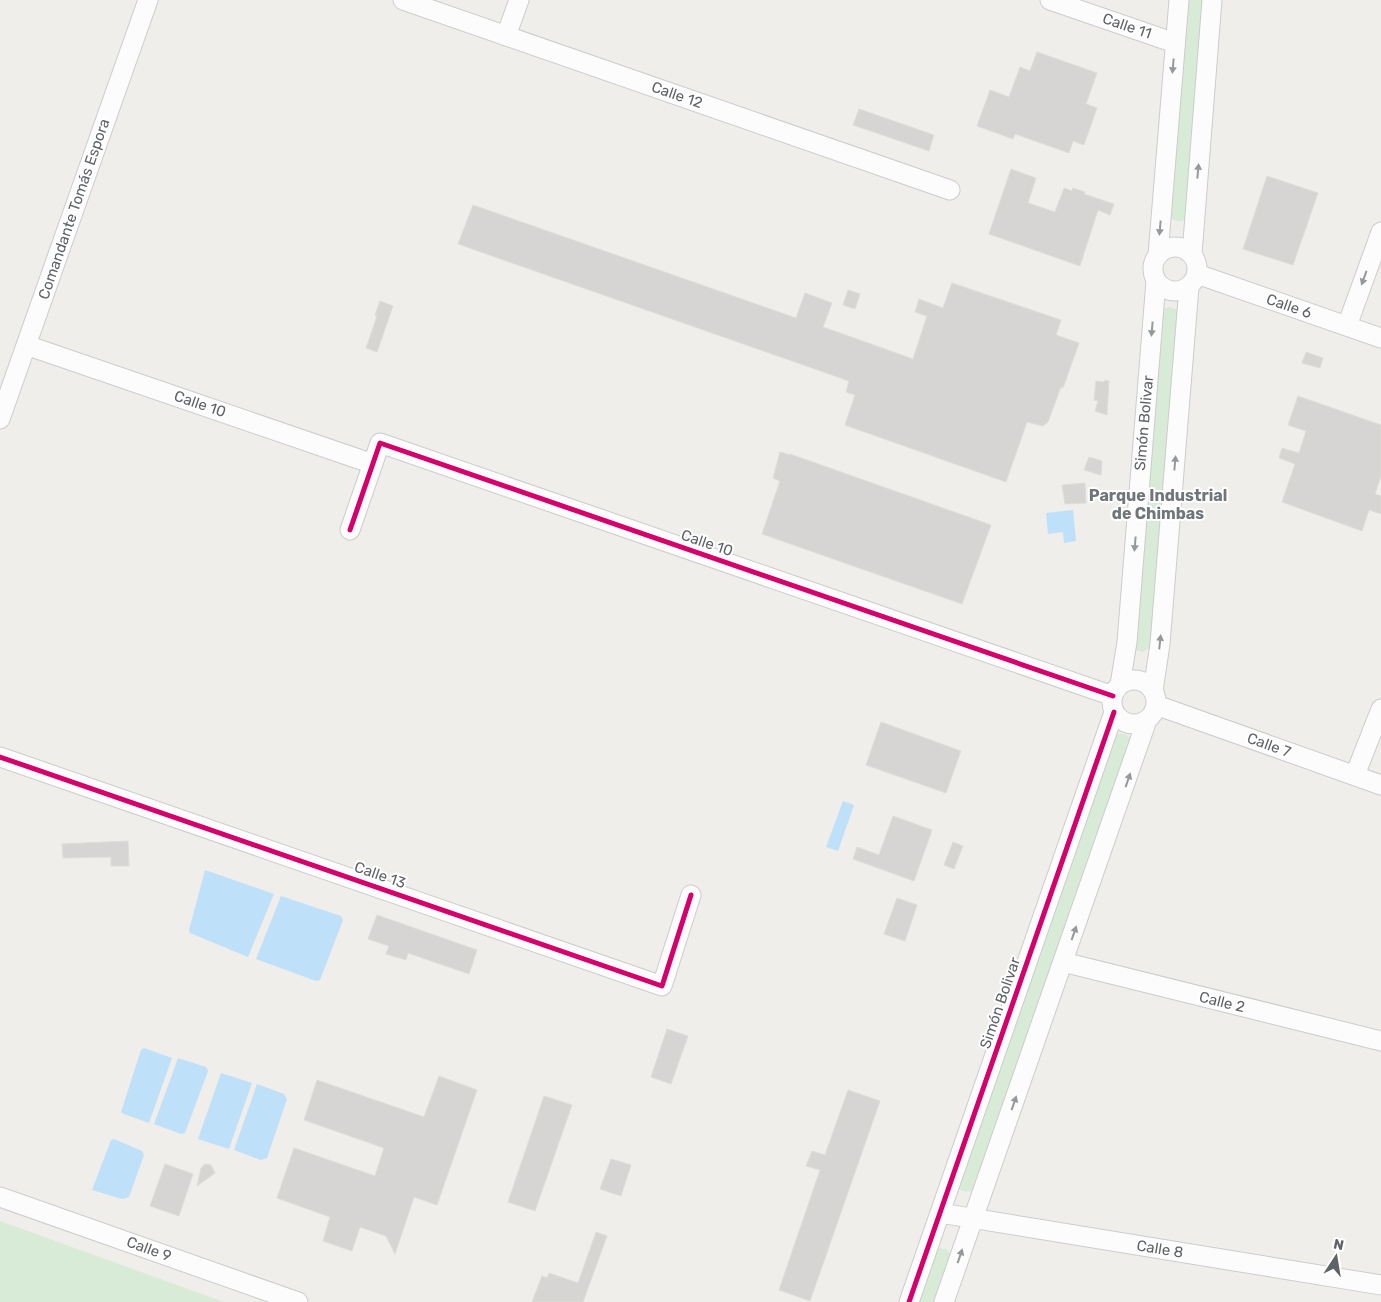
<svg xmlns="http://www.w3.org/2000/svg" width="1381" height="1302" font-family="Rubik,sans-serif">
	<style>
		.green { fill: #d8ebd6 }
		.water { fill: #bfe0f9 }
		.building { fill: #d6d5d3; stroke: #deddd9 }
		.lines { fill: none; stroke-linecap: round; stroke-linejoin: round }
		.minor-casing { stroke: #cbcccc; stroke-width: 21 }
		.minor { stroke: #fdfcfc; stroke-width: 19 }
		.cycleway-casing { stroke: #fff; stroke-width: 8 }
		.cycleway { stroke: #d6006c; stroke-width: 5 }
		.oneway { fill: #96999c }
		.labels { text-anchor: middle; dominant-baseline: central; stroke-width: 4; stroke-linejoin: round; paint-order: stroke }
		.street-label { font-size: 15px; fill: #5f6368; stroke: #fff }
		.neighbourhood-label { font-size: 16px; font-weight: bold; fill: #70757a; stroke: #fff }
	</style>
	<rect width="100%" height="100%" fill="#efeeea"/>
	<!-- green -->
	<path class="green" d="M1186 0H1207L1187 218C1181 223 1176 222 1170 217Z
		M1170 307 1178 310 1150 648 1142 652 1135 649 1132 646 1161 311 1165 308Z
		M1119 734C1126 733 1130 736 1133 742L976 1189C968 1193 963 1193 957 1187L1115 736Z
		M0 1221 224 1302H0Z
		M937 1248 946 1249 952 1256 936 1302H915Z"/>
	<!-- water -->
	<path class="water" d="M1073 510 1076 541 1064 543 1063 532 1048 534 1046 513Z
		M843 801 854 805 838 851 826 847Z
		M205 870 274 894 248 957 190 933 189 930Z
		M281 896 341 916 343 920 320 980 316 981 256 959Z
		M144 1048 172 1058 149 1123 124 1114 121 1112 141 1050Z
		M178 1058 206 1067 208 1071 185 1133 181 1134 154 1124Z
		M221 1073 252 1083 229 1149 198 1139Z
		M257 1084 284 1094 287 1099 267 1158 261 1160 234 1150Z
		M114 1139 142 1151 144 1155 129 1197 122 1199 92 1190 111 1140Z"/>
	<!-- building -->
	<path class="building" d="M1037 52 1097 73 1086 104 1097 108 1084 145 1073 141 1069 153 1015 134 1013 139 977 126 990 90 1009 97 1020 67 1030 71Z
		M859 109 934 135 929 151 853 125Z
		M1011 169 1036 178 1028 203 1055 212 1064 188 1072 191 1073 188 1085 192 1084 194 1114 204 1110 215 1098 210 1080 266 989 234Z
		M1267 176 1318 193 1293 265 1243 249Z
		M473 205 796 318 805 293 832 303 823 327 913 359 927 316 915 312 919 299 943 308 952 283 1061 320 1056 335 1079 343 1063 388 1061 387 1048 422 1043 426 1027 422 1006 482 845 425 855 395 846 392 849 381 458 244Z
		M848 290 860 294 855 309 843 305Z
		M380 301 393 306 377 352 366 348 377 316 375 315Z
		M1306 352 1323 358 1320 368 1302 363Z
		M1105 380 1109 381 1107 415 1095 411 1098 401 1094 400 1096 381 1104 382Z
		M1298 396 1381 425V476L1375 494 1381 496V514L1369 510 1362 531 1282 502 1295 464 1279 458 1282 448 1299 453 1306 431 1288 425Z
		M780 452 790 455V454L991 525 962 604 762 534 780 481 773 478Z
		M1089 457 1102 461 1101 475 1084 470Z
		M1085 483 1086 503 1065 504 1062 485Z
		M881 722 961 751 946 793 866 765Z
		M893 816 932 830 914 881 853 859 857 847 879 855Z
		M128 841 129 866H111V857L63 858 62 844Z
		M953 842 963 846 954 869 944 865Z
		M897 898 917 905 905 941 884 934Z
		M377 915 477 950 469 974 408 953 406 960 386 954 389 946 368 939Z
		M667 1029 688 1036 671 1084 651 1077Z
		M439 1076 477 1090 437 1205 414 1197 395 1254 386 1236 360 1227 352 1251 323 1241 330 1217 277 1198 294 1148 375 1176 384 1148 304 1120 317 1080 424 1117Z
		M848 1090 880 1101 810 1301 779 1290 820 1170 806 1166 812 1151 825 1155Z
		M544 1096 572 1105 535 1211 508 1202Z
		M611 1159 631 1165 621 1196 600 1189Z
		M165 1164 193 1174 179 1216 150 1206Z
		M205 1164 211 1165 215 1173 197 1186 201 1168Z
		M596 1232 607 1236 583 1302H532L542 1276 547 1278 549 1273 578 1283Z"/>
	<g class="lines">
		<defs>
			<path id="minor" d="M403 0 950 190
				M1050 0 1175 43
				M506 36 519 0
				M1153 269a22 22 0 1 1 44 0a22 22 0 1 1-44 0Z
				M1192 254 1212 0
				M1158 255 1179 0
				M1197 274 1381 338
				M1347 326 1381 232
				M26 345 373 464
				M0 419 148 0
				M350 530 380 443 1113 696
				M1112 702a22 22 0 1 1 44 0a22 22 0 1 1-44 0Z
				M1120 685 1127 642 1156 281
				M1153 691 1160 644 1189 287
				M1156 705 1381 785
				M0 757 662 986 691 895
				M1355 775 1381 709
				M1063 962 1381 1041
				M0 1197 298 1302
				M940 1213 1381 1285
				M909 1302 1114 712
				M944 1302 1147 720"/>
		</defs>
		<!-- minor casing -->
		<use href="#minor" class="minor-casing"/>
		<!-- minor -->
		<use href="#minor" class="minor"/>
		<defs>
			<path id="cycleway" d="M350 530 380 443 1113 696
				M0 757 662 986 691 895
				M909 1302 1114 712"/>
		</defs>
		<!-- cycleway casing -->
		<use href="#cycleway" class="cycleway-casing"/>
		<!-- cycleway -->
		<use href="#cycleway" class="cycleway"/>
	</g>
	<!-- one-way arrows -->
	<defs><path id="oneway-solid" d="M-6-.8H1V-3.2L6.5 0L1 3.2V.8H-6Z" transform="scale(1.25)"/></defs>
	<g class="oneway">
		<use href="#oneway-solid" transform="translate(1173 66) rotate(95)"/>
		<use href="#oneway-solid" transform="translate(1198 171) rotate(-85)"/>
		<use href="#oneway-solid" transform="translate(1160 228) rotate(95)"/>
		<use href="#oneway-solid" transform="translate(1364 278) rotate(110)"/>
		<use href="#oneway-solid" transform="translate(1152 329) rotate(95)"/>
		<use href="#oneway-solid" transform="translate(1175 463) rotate(-85)"/>
		<use href="#oneway-solid" transform="translate(1135 544) rotate(95)"/>
		<use href="#oneway-solid" transform="translate(1160 642) rotate(-84)"/>
		<use href="#oneway-solid" transform="translate(1128 780) rotate(-71)"/>
		<use href="#oneway-solid" transform="translate(1074 933) rotate(-71)"/>
		<use href="#oneway-solid" transform="translate(1014 1103) rotate(-71)"/>
		<use href="#oneway-solid" transform="translate(960 1256) rotate(-71)"/>
	</g>
	<g class="labels">
		<!-- street labels -->
		<g class="street-label">
			<text transform="translate(1127 26) rotate(19)">Calle 11</text>
			<text transform="translate(677 95) rotate(19)">Calle 12</text>
			<text transform="translate(74 209) rotate(-71)">Comandante Tomás Espora</text>
			<text transform="translate(1289 306) rotate(19)">Calle 6</text>
			<text transform="translate(200 404) rotate(19)">Calle 10</text>
			<text transform="translate(1144 423) rotate(-85)">Simón Bolivar</text>
			<text transform="translate(707 543) rotate(19)">Calle 10</text>
			<text transform="translate(1269 745) rotate(20)">Calle 7</text>
			<text transform="translate(380 875) rotate(19)">Calle 13</text>
			<text transform="translate(1222 1002) rotate(14)">Calle 2</text>
			<text transform="translate(1000 1003) rotate(-71)">Simón Bolivar</text>
			<text transform="translate(149 1249) rotate(20)">Calle 9</text>
			<text transform="translate(1160 1249) rotate(9)">Calle 8</text>
		</g>
		<!-- neighbourhood labels -->
		<g class="neighbourhood-label">
			<text x="1158" y="495">Parque Industrial<tspan x="1158" dy="18">de Chimbas</tspan></text>
		</g>
	</g>
	<!-- north arrow -->
	<g transform="translate(1336 1257) rotate(12)" stroke="#ffffff" stroke-width="4" paint-order="stroke">
	<path d="M0-4L9 19L0 12L-9 19Z" fill="#5f6368"/>
	<text y="-8" font-size="14" font-weight="bold" text-anchor="middle" fill="#5f6368">N</text>
	</g>
</svg>
